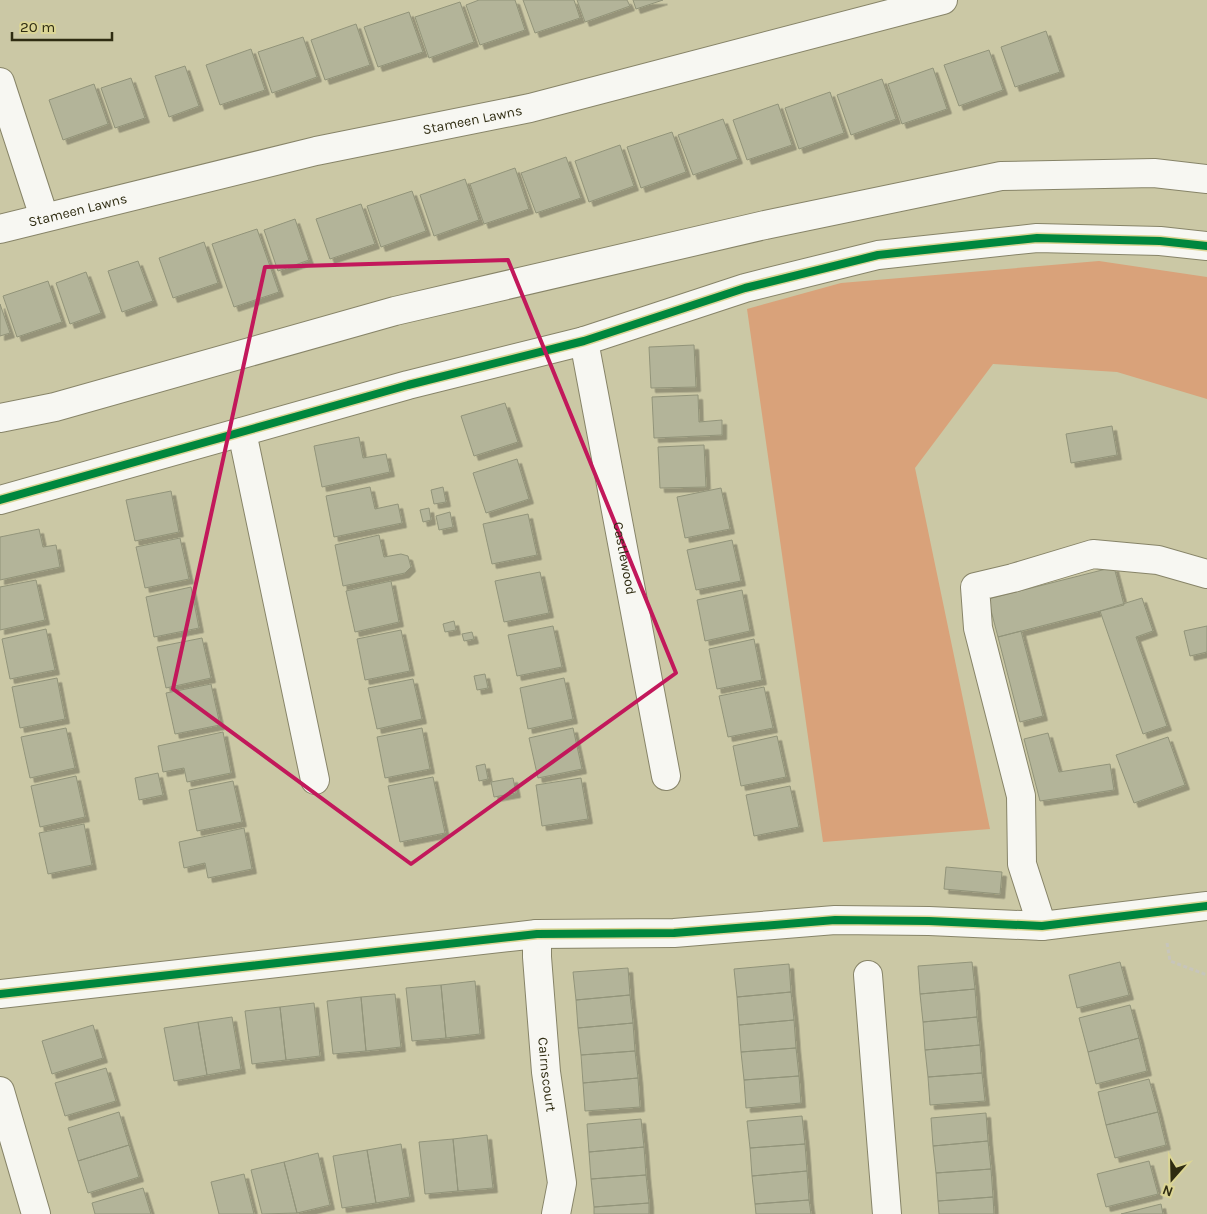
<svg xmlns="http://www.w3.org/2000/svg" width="1207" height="1214" font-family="Karla,sans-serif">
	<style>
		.green { fill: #d9a27a }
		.building { fill: #b3b499; stroke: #92947a; filter: url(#shadow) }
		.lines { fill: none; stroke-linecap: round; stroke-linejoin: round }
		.minor-casing { stroke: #878468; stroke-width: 30 }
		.path { stroke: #c7c5bb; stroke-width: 3; stroke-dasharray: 4 2.5; stroke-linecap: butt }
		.minor { stroke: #f7f7f2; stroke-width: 28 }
		.cycleway-casing { stroke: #dbd595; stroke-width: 11 }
		.cycleway { stroke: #00873e; stroke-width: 8 }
		.marked { fill: none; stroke: #c2185b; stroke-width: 4; stroke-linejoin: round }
		.labels { text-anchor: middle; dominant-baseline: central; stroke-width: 5; stroke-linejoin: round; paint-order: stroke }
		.street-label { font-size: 14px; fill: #2f2c12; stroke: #dbd595 }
	</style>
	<defs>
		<filter id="shadow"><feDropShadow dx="4.5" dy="4.5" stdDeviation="0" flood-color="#0004"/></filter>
	</defs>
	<rect width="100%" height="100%" fill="#cbc8a5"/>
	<!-- green -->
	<path class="green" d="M1099 261 1207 277V399L1117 372 993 364 915 468 990 829 823 842 747 309 841 283Z"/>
	<!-- building -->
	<path class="building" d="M479 0H515L525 30 480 45 466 5Z
		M523 0H574L580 18 535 33Z
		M577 0H627L630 6 585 22Z
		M633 0H663L636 9Z
		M460 2 474 42 429 58 415 17Z
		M409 12 423 52 378 67 364 27Z
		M356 24 370 65 325 80 311 40Z
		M1046 31 1060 72 1015 87 1001 47Z
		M303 37 317 77 272 93 258 52Z
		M251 49 265 90 220 105 206 65Z
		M989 50 1003 90 959 106 944 65Z
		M185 66 199 106 169 117 155 76Z
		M933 68 947 109 902 124 888 84Z
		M131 78 145 118 115 128 101 88Z
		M882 79 896 119 851 135 837 95Z
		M94 84 108 124 63 140 49 100Z
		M830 92 844 133 799 149 785 108Z
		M778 104 792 145 747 160 733 120Z
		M723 119 738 159 693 175 678 135Z
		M672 132 686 172 641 188 627 147Z
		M620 145 634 186 589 202 575 161Z
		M566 157 581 198 536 213 521 173Z
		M515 168 529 209 484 224 470 184Z
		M465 179 479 220 434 236 420 195Z
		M412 191 426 231 381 247 367 206Z
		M361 204 375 244 330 259 316 219Z
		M295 219 309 260 278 271 264 230Z
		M257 229 279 292 234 307 212 244Z
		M204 242 218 283 173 298 159 258Z
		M138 261 153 301 122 312 108 271Z
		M86 272 101 313 70 324 56 283Z
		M48 281 62 322 17 337 3 296Z
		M0 304 10 333 0 336Z
		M694 345 696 387 651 388 649 347Z
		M698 395 699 422 722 420V435L654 438 652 397Z
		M505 403 518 442 474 456 461 416Z
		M1112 426 1117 455 1071 463 1066 434Z
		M359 437 363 458 386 454 390 472 322 487 314 446Z
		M704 445 706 487 660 488 658 447Z
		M517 459 529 499 486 513 473 473Z
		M370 487 375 509 398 504 402 523 334 537 326 496Z
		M443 487 446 502 434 504 431 490Z
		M721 488 730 529 685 538 677 497Z
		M171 491 179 532 135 541 126 500Z
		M429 508 431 520 423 522 420 510Z
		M450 512 453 527 439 530 436 516Z
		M528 514 537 555 492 564 483 524Z
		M39 529 43 547 56 545 60 567 0 580V537Z
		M379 535 384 557 401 554 408 556 411 567 405 573 343 586 335 545Z
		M180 538 189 579 145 588 136 547Z
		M732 540 741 581 696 590 687 550Z
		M1114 567 1124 605 998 637 988 599Z
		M540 572 549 613 504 622 495 581Z
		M36 580 45 620 0 630V587Z
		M391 581 399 622 355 632 346 591Z
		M191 587 199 628 154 637 146 597Z
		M742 590 750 631 705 641 697 600Z
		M1142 598 1153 631 1136 637 1167 726 1143 734 1100 611Z
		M454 621 456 630 445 632 443 624Z
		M553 626 562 667 517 676 508 635Z
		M1207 626V652L1190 656 1184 631Z
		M46 629 55 670 10 679 2 639Z
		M401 630 410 671 365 680 357 639Z
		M1021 631 1043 716 1020 722 998 637Z
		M472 632 474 639 464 641 462 634Z
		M202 638 211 678 166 688 157 647Z
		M754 639 762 680 717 689 709 649Z
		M485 674 488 688 477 690 474 676Z
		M57 678 65 719 20 728 12 687Z
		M564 678 573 719 528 729 520 688Z
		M413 679 422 719 377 729 368 688Z
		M211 684 220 725 175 734 166 693Z
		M764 687 773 728 728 737 719 696Z
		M66 728 75 768 30 778 21 737Z
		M422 728 430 769 385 778 377 737Z
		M573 728 582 769 538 778 529 738Z
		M223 732 231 773 187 782 184 768 163 772 158 746Z
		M1048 733 1059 772 1110 764 1114 790 1040 801 1024 739Z
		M777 736 786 777 741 786 733 746Z
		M1168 737 1185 785 1134 803 1116 755Z
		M485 764 488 779 479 781 476 766Z
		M158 773 163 795 139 800 135 778Z
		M76 776 85 817 40 827 31 786Z
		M433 777 445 833 400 842 388 786Z
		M513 778 516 793 494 797 491 782Z
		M581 778 588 819 542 826 536 785Z
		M233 781 242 822 197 831 189 790Z
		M790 786 799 827 754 836 746 795Z
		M84 824 92 865 48 874 39 833Z
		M244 828 252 869 208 878 205 863 184 868 179 842Z
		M946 867 1002 872 1000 894 944 889Z
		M972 962 975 989 920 994 918 966Z
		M1120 962 1129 995 1077 1008 1069 975Z
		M789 964 791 992 737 997 734 969Z
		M628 968 630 995 576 1000 573 972Z
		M475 981 480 1034 446 1038 441 985Z
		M441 985 446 1038 412 1041 406 988Z
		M975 989 977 1017 923 1022 920 994Z
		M791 992 794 1020 739 1025 737 997Z
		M395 994 401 1047 366 1051 361 997Z
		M630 995 633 1023 578 1028 576 1000Z
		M361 997 366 1051 333 1054 327 1001Z
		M314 1003 320 1056 286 1060 280 1007Z
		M1130 1005 1139 1038 1088 1052 1079 1018Z
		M280 1007 286 1060 252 1064 245 1011Z
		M232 1017 241 1069 207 1075 198 1022Z
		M977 1017 980 1045 925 1050 923 1022Z
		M794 1020 796 1048 741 1052 739 1025Z
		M198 1022 207 1075 174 1081 164 1028Z
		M633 1023 635 1051 581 1055 578 1028Z
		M93 1025 103 1058 52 1074 42 1041Z
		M1139 1038 1147 1071 1096 1084 1088 1052Z
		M980 1045 982 1073 928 1077 925 1050Z
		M796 1048 799 1076 744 1080 741 1052Z
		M635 1051 638 1078 583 1083 581 1055Z
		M106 1068 116 1101 65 1116 55 1083Z
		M982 1073 985 1101 930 1105 928 1077Z
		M799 1076 801 1103 746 1108 744 1080Z
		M638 1078 640 1107 585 1111 583 1083Z
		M1149 1079 1158 1112 1106 1125 1098 1092Z
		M119 1112 129 1145 78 1161 68 1128Z
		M1158 1112 1166 1145 1115 1158 1106 1125Z
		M986 1113 988 1141 933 1146 931 1118Z
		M802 1116 805 1144 750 1148 747 1121Z
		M641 1119 644 1147 589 1152 587 1124Z
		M487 1135 493 1188 458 1191 453 1139Z
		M453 1139 458 1191 425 1194 419 1142Z
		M988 1141 991 1169 936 1173 933 1146Z
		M401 1144 410 1197 376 1203 367 1150Z
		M805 1144 807 1171 752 1176 750 1148Z
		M129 1145 139 1177 88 1193 78 1161Z
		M644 1147 646 1175 591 1179 589 1152Z
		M367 1150 376 1203 342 1208 333 1156Z
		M318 1153 330 1205 297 1213 284 1162Z
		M1149 1161 1158 1194 1106 1207 1097 1174Z
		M284 1162 297 1213 262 1214 251 1170Z
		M991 1169 993 1197 938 1201 936 1173Z
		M807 1171 809 1200 755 1204 752 1176Z
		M244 1174 254 1214H219L211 1182Z
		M646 1175 649 1203 594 1207 591 1179Z
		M143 1188 151 1214H95L92 1203Z
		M993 1197 994 1214H939L938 1201Z
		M809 1200 811 1214H756L755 1204Z
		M649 1203V1214H594V1207Z
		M1161 1204 1163 1214H1121Z"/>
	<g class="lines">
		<defs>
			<g id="minor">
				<path d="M0 82 44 217"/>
				<path id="s1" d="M0 229 316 151 530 108 943 0"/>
				<path id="s2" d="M584 341 666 776"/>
				<path d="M0 418 55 407 395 311 765 225 1001 176 1154 173 1207 179"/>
				<path d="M242 432 315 780"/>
				<path d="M0 500 408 385 584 341 745 288 878 255 1037 238 1160 241 1207 246"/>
				<path d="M1042 926 1022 864 1021 796 978 628 975 587 1013 578 1093 554 1158 560 1207 574"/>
				<path id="s3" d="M537 934V957L546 1072 562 1183 556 1214"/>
				<path d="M868 975 887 1214"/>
				<path d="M0 994 537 934 674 933 835 920 929 921 1042 926 1207 906"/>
				<path d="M0 1091 36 1214"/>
			</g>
		</defs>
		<!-- minor casing -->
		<use href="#minor" class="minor-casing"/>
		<!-- path -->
		<path class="path" d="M1167 943 1170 961 1207 975"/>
		<!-- minor -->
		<use href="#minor" class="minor"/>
		<defs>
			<path id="cycleway" d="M0 500 408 385 584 341 745 288 878 255 1037 238 1160 241 1207 246
				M0 994 537 934 674 933 835 920 929 921 1042 926 1207 906"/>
		</defs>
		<!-- cycleway casing -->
		<use href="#cycleway" class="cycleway-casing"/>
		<!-- cycleway -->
		<use href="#cycleway" class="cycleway"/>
	</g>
	<!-- marked area -->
	<path class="marked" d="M508 260 676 673 411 864 173 689 265 267Z"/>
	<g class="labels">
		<!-- street labels -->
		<g class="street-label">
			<text stroke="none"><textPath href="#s1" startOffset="485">Stameen Lawns</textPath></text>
			<text stroke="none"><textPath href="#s1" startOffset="80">Stameen Lawns</textPath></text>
			<text stroke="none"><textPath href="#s2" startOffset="221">Castlewood</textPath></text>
			<text stroke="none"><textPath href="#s3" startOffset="141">Cairnscourt</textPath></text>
		</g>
	</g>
	<!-- north arrow -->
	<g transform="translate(1172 1179) rotate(200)" stroke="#dbd595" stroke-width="4" paint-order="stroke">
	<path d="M0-4L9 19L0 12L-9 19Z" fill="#2f2c12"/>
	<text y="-8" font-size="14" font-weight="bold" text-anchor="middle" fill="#2f2c12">N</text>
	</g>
	<!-- scale -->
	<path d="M12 32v8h100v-8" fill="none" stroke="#2f2c12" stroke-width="2.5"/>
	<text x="20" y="32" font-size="15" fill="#2f2c12" stroke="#dbd595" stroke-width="4" paint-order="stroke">20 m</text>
</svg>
